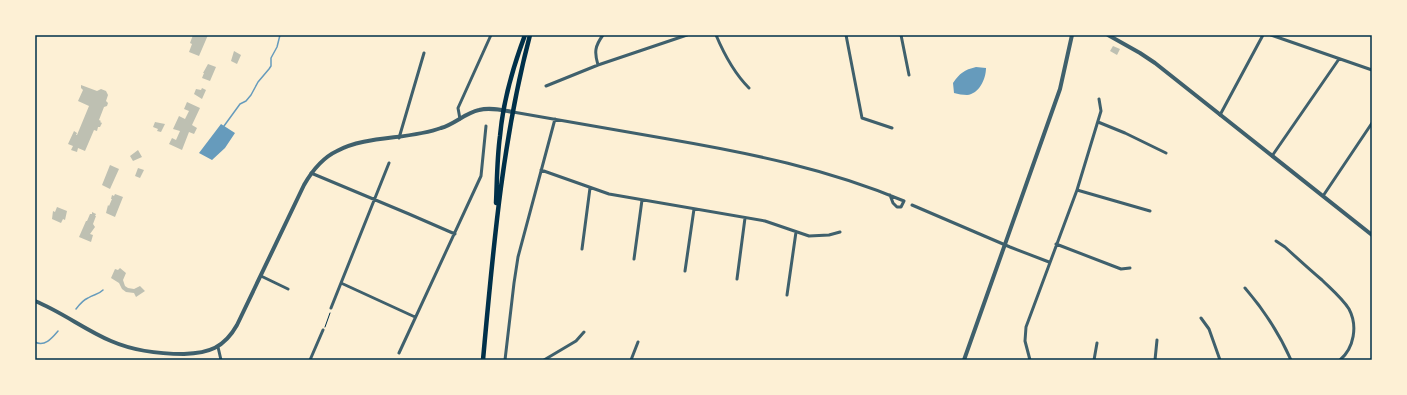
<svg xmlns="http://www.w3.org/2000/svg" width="1407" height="395" font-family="Montserrat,sans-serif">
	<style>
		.water { fill: #669bbc }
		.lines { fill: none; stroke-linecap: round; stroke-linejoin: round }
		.stream { stroke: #669bbc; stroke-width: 1.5 }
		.building { fill: #bec0b2 }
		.path { stroke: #003049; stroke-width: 1 }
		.minor { stroke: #3f606c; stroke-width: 3 }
		.tertiary { stroke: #3f606c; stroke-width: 4 }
		.secondary { stroke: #003049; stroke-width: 4.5 }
		.neatline { fill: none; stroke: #003049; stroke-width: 1.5 }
	</style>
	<rect width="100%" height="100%" fill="#fdf0d5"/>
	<!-- water -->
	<path class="water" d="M976 67 986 68C986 79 979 94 967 95 963 95 958 94 954 93L953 83C960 73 964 70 976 67Z
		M221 124 235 133 225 148 212 160 199 153Z"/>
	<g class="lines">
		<!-- stream -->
		<path class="stream" d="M224 126 240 104 246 101 251 95 258 82 269 69 271 66V58L277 47 280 35
			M76 309C79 305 83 300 88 298 94 294 98 295 103 290
			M35 342C45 347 52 338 58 331"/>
	</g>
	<!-- building -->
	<path class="building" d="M193 35H208L199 56 189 52 192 44 190 43Z
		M1113 46 1120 49 1117 55 1110 51Z
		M234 51 241 55 237 64 231 61Z
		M208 64 216 67 210 81 202 78 204 73H203Z
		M81 85 97 91 101 89 106 91 108 95 106 101 108 103 107 106 104 107 99 120 101 121 100 122 102 123 100 127H98L97 131 94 130 85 151 78 148 77 152 71 150 73 146 68 144 74 131 77 133 76 135H77L89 106 78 101 83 90 81 88Z
		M202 88 206 90 202 99 194 94 196 89 201 90Z
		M187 102 200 108 192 125 197 128 194 134 189 132 182 150 169 144 172 138 176 140 180 131 173 129 179 116 185 119 189 111 184 109Z
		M155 122 165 124 161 132 157 131 158 129 153 127Z
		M138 150 142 157 133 161 130 156Z
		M110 165 119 169 110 189 102 185Z
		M138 168 144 170 140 178 135 176Z
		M115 194 123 197 115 217 106 213 108 205 109 206 112 199H111L112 195 114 196Z
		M57 207 67 211 65 220 63 219 61 223 52 219 53 211 55 212Z
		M92 212 96 214 95 216H96L93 224 95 227 90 234 93 235 91 242 79 237 86 221H87L90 214H92Z
		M120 268 126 273 123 280 125 286 128 288 134 289 140 286 145 291 136 297 134 293 126 292 122 289 119 283 111 278 115 269 118 270Z"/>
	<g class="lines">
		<!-- path -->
		<path class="path" d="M325 327 330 313"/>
		<!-- minor -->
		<path class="minor" d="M716 35C724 54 734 73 749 88
			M846 35 862 118 892 128
			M901 35 909 75
			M1271 35 1372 70
			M598 65C594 52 595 46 603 35
			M546 86 598 65 687 35
			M513 112C564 121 616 130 668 139 749 153 828 169 904 201L901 207H897L893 203 890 195
			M1220 115 1263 35
			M460 119 458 108 491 35
			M1098 122 1125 133 1166 153
			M399 138 424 53
			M1272 156 1339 59
			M541 170 609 194 765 221 809 236 829 235 840 232
			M311 173 409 214 455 234
			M1077 190 1150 211
			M1323 196 1372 123
			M912 205 1010 247 1049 262
			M1276 241 1285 247C1297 258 1309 269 1322 280 1331 289 1342 298 1349 309 1358 326 1354 348 1340 360
			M1056 244 1121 269 1130 268
			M582 249 590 188
			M634 259 642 200
			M685 271 694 209
			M261 276 288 289
			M737 279 745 218
			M341 283 415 317
			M1245 288C1264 310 1279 333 1291 360
			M787 295 796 232
			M331 308 389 163
			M1201 318 1209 329 1220 360
			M218 347 221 360
			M399 353 481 176 486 126
			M310 360 323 330
			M505 360 514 283 518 257 555 119
			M544 360 576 341 584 332
			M631 360 638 342
			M1030 360 1025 341 1026 327 1077 190 1101 111 1099 99
			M1094 360 1097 343
			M1155 360 1157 340"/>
		<!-- tertiary -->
		<path class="tertiary" d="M1108 35 1140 53 1155 63 1372 235
			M35 301C62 312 85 330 111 341 134 351 159 354 184 354 209 353 224 348 237 325L304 185C312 171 322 158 337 151 366 135 409 140 441 128 455 124 465 113 479 110 490 107 502 110 513 112
			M964 360 1060 89 1072 35"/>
		<!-- secondary -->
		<path class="secondary" d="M496 203C497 181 497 158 500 136 503 102 513 67 525 35
			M483 360C493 251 502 141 530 35"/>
	</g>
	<!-- border -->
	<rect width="1407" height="395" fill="none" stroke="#fdf0d5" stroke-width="72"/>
	<rect x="36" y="36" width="1335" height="323" class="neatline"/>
</svg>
